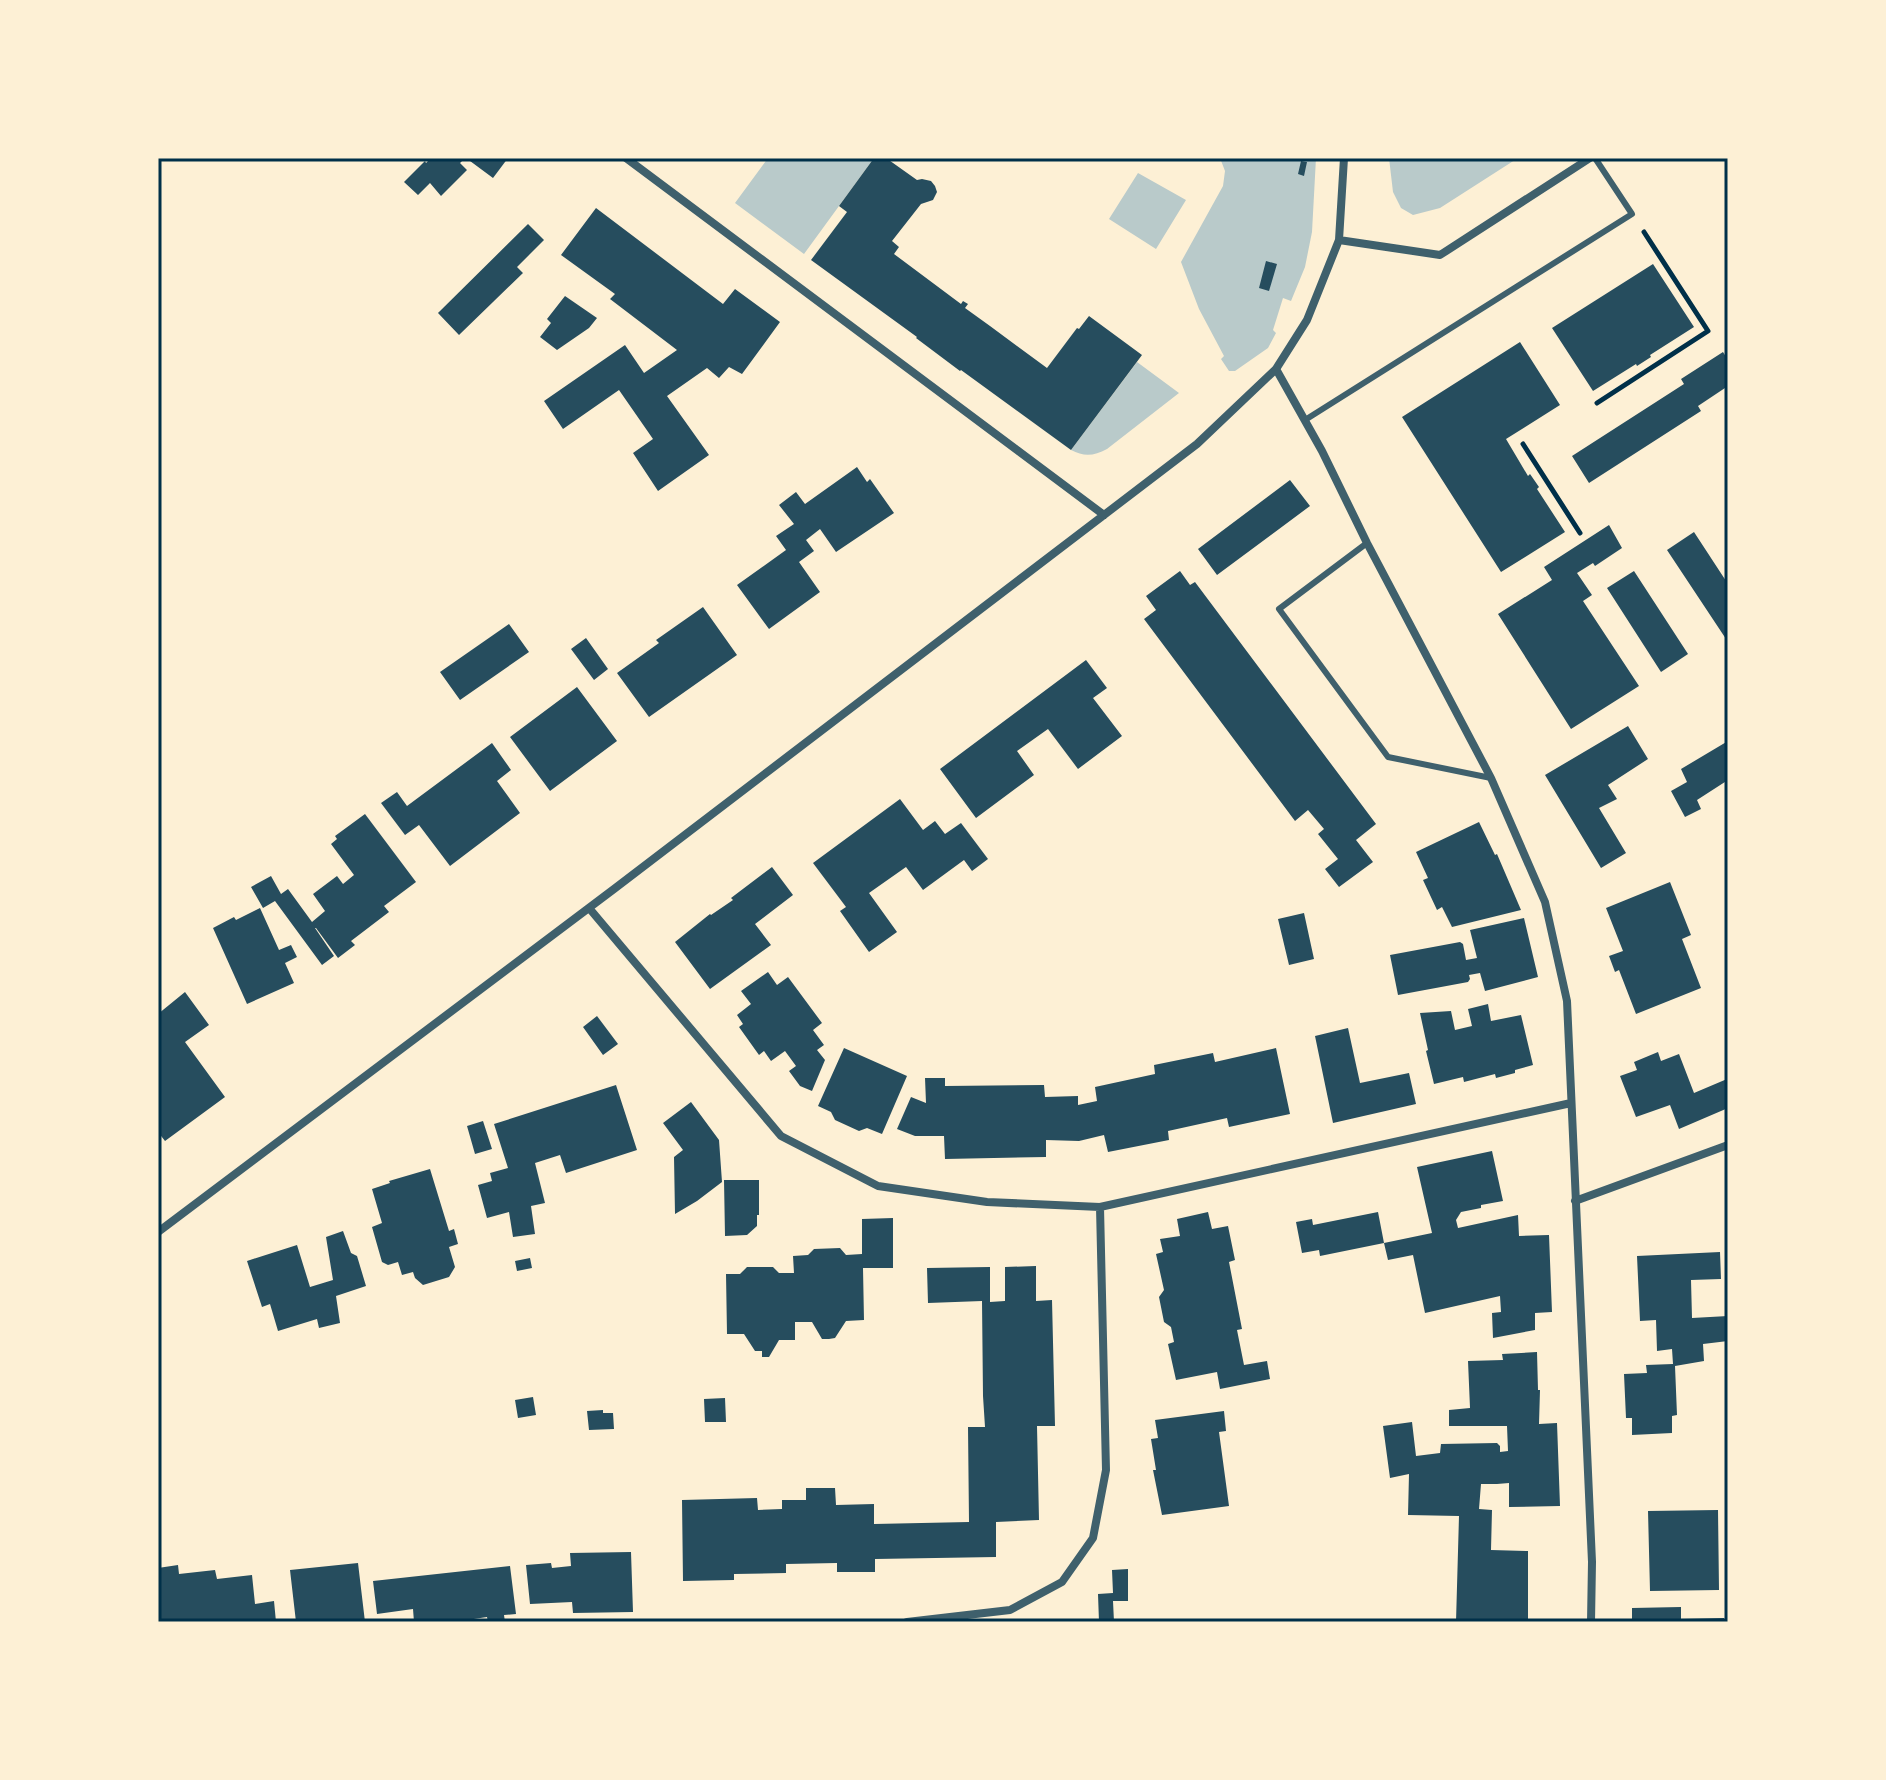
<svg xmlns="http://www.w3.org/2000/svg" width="1886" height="1780" font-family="'PT Sans',sans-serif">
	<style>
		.green { fill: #b9caca }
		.building { fill: #264d5e }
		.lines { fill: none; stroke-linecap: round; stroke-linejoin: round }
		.path { stroke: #003049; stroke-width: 5 }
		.service { stroke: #3f606c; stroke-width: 6 }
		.minor { stroke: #3f606c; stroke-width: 8 }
		.neatline { fill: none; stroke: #003049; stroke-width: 3 }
	</style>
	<rect width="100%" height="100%" fill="#fdf0d5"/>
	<!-- green -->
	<path class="green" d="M768 158H874L804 254 735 203Z
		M1220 158H1316L1312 232 1305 267 1291 301 1283 298 1273 330 1276 333 1268 348 1235 371H1229L1221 359 1224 356 1199 309 1181 262 1223 186 1225 171Z
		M1389 158H1518L1440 208 1413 215 1401 208 1393 192Z
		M1138 173 1186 200 1156 249 1109 219Z
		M1137 362 1179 393 1107 449C1094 456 1084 457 1071 450Z"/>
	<!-- building -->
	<path class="building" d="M431 158H465L460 163 467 170 441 196 430 183 418 195 404 182 425 161 426 163Z
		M466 158H508L493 178Z
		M874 158H886L917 180 922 179 931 181 935 186 937 192 933 200 921 204 892 241 899 247 894 254 961 304 963 301 968 304 965 308 990 326 1047 368 1077 328 1079 329 1089 316 1142 355 1071 450 961 370 960 371 916 338 917 337 811 260 847 212 839 206Z
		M1301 161 1307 162 1304 176 1298 174Z
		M596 208 723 304 735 289 780 322 742 374 729 367 719 378 707 368 667 396 709 455 658 491 633 453 653 439 619 390 563 429 544 401 625 345 644 373 677 350 610 299 615 294 561 255Z
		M528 224 544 240 517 267 523 273 459 335 438 313Z
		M1266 261 1277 264 1269 291 1259 288Z
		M1653 264 1694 327 1650 355 1651 357 1637 366 1636 364 1593 391 1552 328Z
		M565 296 597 318 589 328 557 350 540 337 551 323 547 319Z
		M1520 342 1560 405 1506 439 1528 476 1530 474 1539 487 1537 489 1565 532 1501 572 1402 417Z
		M1723 352 1728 360V386L1698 406 1701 411 1589 483 1572 456 1684 384 1681 379Z
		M857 467 867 482 870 479 894 513 836 552 820 529 806 540 814 551 799 562 820 592 769 629 737 585 786 550 776 536 794 524 779 505 796 492 805 504Z
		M1290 480 1310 506 1217 575 1198 549Z
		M1609 525 1622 548 1595 566 1593 563 1577 573 1592 595 1583 601 1639 686 1571 729 1498 614 1552 580 1544 567Z
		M1694 532 1728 584V642L1667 550Z
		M1180 571 1190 585 1195 582 1376 824 1356 840 1373 862 1339 887 1325 869 1338 859 1318 834 1324 829 1308 810 1295 821 1144 619 1156 610 1146 596Z
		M1634 571 1688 654 1661 672 1607 588Z
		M703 607 737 655 649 717 617 673 659 643 656 640Z
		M509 624 529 652 460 700 440 672Z
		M586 638 608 669 594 680 571 649Z
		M1086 660 1107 688 1093 698 1122 736 1078 769 1048 729 1017 751 1034 775 976 818 940 769Z
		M577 687 617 741 550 791 510 737Z
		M1628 726 1648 759 1608 785 1617 799 1599 808 1626 853 1601 868 1545 775Z
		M1728 741V780L1697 800 1701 809 1685 817 1671 791 1687 782 1681 769Z
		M492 743 511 770 497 781 520 813 450 866 419 825 405 835 381 803 397 792 407 806Z
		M900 799 923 830 935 821 945 834 961 823 988 859 972 871 964 860 923 890 906 867 869 893 897 932 869 952 840 911 846 907 813 863Z
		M365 814 416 882 384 906 389 912 351 941 355 945 338 958 316 928H315L334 956 322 965 275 901 263 908 251 887 271 876 281 894 288 889 312 922 325 911 313 894 337 876 343 884 354 875 331 844 337 839 335 836Z
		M1479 822 1495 855 1497 854 1521 910 1452 927 1442 907 1437 910 1423 880 1428 878 1416 852Z
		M772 867 793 895 755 924 771 945 710 989 675 942 710 914 711 915 733 900 731 898Z
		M1670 882 1691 935 1682 939 1701 988 1636 1014 1619 970 1615 972 1609 956 1623 951 1606 908Z
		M260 908 279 950 291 945 297 957 285 963 294 983 247 1004 213 928 234 917 236 920Z
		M1304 913 1314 959 1289 965 1278 919Z
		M1524 918 1538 977 1485 991 1480 973 1469 975 1470 979 1468 982 1398 995 1390 955 1460 942 1463 944 1466 960 1477 958 1470 930Z
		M768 972 777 985 788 977 822 1023 813 1030 824 1045 817 1050 825 1060 812 1091 800 1086 789 1071 796 1066 785 1051 771 1061 764 1051 759 1055 739 1027 743 1024 737 1015 751 1004 741 991Z
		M185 992 209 1025 185 1042 225 1097 165 1141 158 1132V1014Z
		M1488 1004 1491 1021 1521 1015 1533 1065 1515 1070V1073L1496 1078 1495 1074 1464 1082 1463 1077 1434 1084 1426 1051 1428 1050 1420 1013 1451 1011 1455 1030 1472 1026 1468 1009Z
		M597 1016 618 1044 603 1055 583 1027Z
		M1348 1028 1360 1083 1409 1073 1416 1104 1333 1123 1315 1036Z
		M844 1048 907 1076 882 1134 867 1128 859 1131 835 1120 831 1112 818 1106Z
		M1276 1048 1290 1114 1229 1127 1227 1118 1168 1131 1169 1140 1108 1152 1104 1135 1079 1141 1046 1140V1157L945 1159 944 1136H915L897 1129 911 1097 926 1103 925 1078H945V1086L1044 1085 1045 1097 1078 1096V1105L1097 1101 1095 1087 1155 1074 1154 1065 1213 1053 1215 1062Z
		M1658 1052 1661 1061 1679 1054 1694 1093 1727 1079 1728 1108 1679 1129 1670 1105 1636 1117 1620 1076 1637 1070 1634 1062Z
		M616 1085 637 1150 566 1173 560 1155 535 1163 545 1203 531 1206 535 1234 513 1237 509 1212 487 1218 478 1185 492 1181 490 1173 508 1168 494 1124Z
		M691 1102 719 1140 722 1182 697 1201 675 1214 674 1157 683 1150 663 1123Z
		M483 1121 492 1149 475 1154 467 1126Z
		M1492 1151 1503 1201 1481 1205V1208L1461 1212 1456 1220 1458 1228 1518 1215 1519 1236 1549 1235 1552 1312 1535 1313V1330L1493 1338 1492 1313 1501 1312 1500 1296 1425 1313 1413 1255 1388 1260 1384 1243 1320 1256 1319 1250 1302 1253 1296 1222 1312 1219 1313 1225 1378 1212 1384 1243 1432 1233 1417 1167Z
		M430 1169 449 1231 454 1229 458 1244 449 1247 455 1267 449 1277 423 1285 415 1278 413 1272 402 1275 398 1262 388 1265 382 1262 372 1227 382 1223 372 1189 390 1183 389 1181Z
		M724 1180H759V1215H757V1226L747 1235 725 1236Z
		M1208 1212 1212 1229 1228 1226 1235 1260 1229 1262 1242 1329 1237 1330 1244 1365 1267 1361 1270 1379 1220 1389 1217 1372 1176 1380 1168 1344 1174 1342 1171 1327 1164 1322 1159 1297 1164 1290 1156 1254 1163 1252 1160 1239 1180 1236 1177 1219Z
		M893 1218V1268H863L864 1320 846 1321 835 1338 829 1339H822L812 1322H795V1340H779L769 1357H762V1351H755L744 1334H727L726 1274H740L747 1267H773L779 1273H794L793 1256 808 1255 814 1249 840 1248 846 1255 862 1254V1219Z
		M343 1231 351 1253 357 1256 366 1286 336 1296 340 1323 319 1328 317 1319 278 1331 270 1304 262 1307 247 1261 297 1245 310 1287 333 1280 326 1237Z
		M1720 1252 1721 1279 1691 1280 1692 1318 1728 1316V1341L1703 1344 1704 1361 1675 1366 1677 1415 1672 1416V1433L1632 1435V1418H1626L1624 1374 1647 1373 1646 1365 1673 1364 1672 1349 1657 1351 1656 1320 1640 1321 1637 1256Z
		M530 1258 532 1268 517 1271 515 1261Z
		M1036 1266V1301L1052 1300 1055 1426H1037L1039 1520 996 1522V1557L875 1559V1572H837V1563L786 1564V1573L734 1574V1580L683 1581 682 1500 757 1498 758 1510 782 1509V1500H806V1488H835L836 1505 874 1504V1524L969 1522 968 1427H985L983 1396 982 1301 928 1303 927 1268 990 1267V1302L1005 1301V1267Z
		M1537 1352 1538 1390H1540L1539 1424 1557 1423 1560 1506 1509 1507V1483L1497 1484H1481L1479 1509 1492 1510 1491 1550 1528 1551V1622H1456L1459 1516 1408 1515 1409 1474 1390 1478 1383 1426 1412 1422 1416 1456 1440 1453 1441 1444 1497 1443 1500 1446V1452L1508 1451 1507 1426H1449V1410L1470 1408 1468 1361 1503 1360 1502 1354Z
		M533 1397 536 1415 518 1418 515 1400Z
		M725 1398 726 1422H705L704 1399Z
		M603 1410V1413H613L614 1429 589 1430 587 1411Z
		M1224 1411 1226 1431 1219 1432 1229 1506 1162 1515 1153 1470H1156L1151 1439 1158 1438 1155 1420Z
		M1718 1510 1719 1590 1650 1591 1648 1511Z
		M631 1552 633 1612 573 1613 572 1602 530 1604 526 1565 551 1563 552 1568 571 1566 570 1553Z
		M358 1563 365 1622H296L290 1570Z
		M178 1565 179 1574 215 1570 217 1579 252 1575 255 1604 274 1601 276 1622H158V1568Z
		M510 1566 516 1614 504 1615 505 1622H488L487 1617 467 1620V1622H414L413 1609 377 1614 373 1581Z
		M1128 1569V1601H1113L1114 1622H1099L1098 1594 1113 1593 1112 1570Z
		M1681 1607V1619L1724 1618V1622H1632V1608Z"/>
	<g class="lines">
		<!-- path -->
		<path class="path" d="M1597 403 1708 331 1644 232
			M1523 444 1580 533"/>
		<!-- service -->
		<path class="service" d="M1305 420 1632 214 1595 158
			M1367 543 1279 609 1388 757 1491 778"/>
		<!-- minor -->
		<path class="minor" d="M626 158 1104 515
			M1339 240 1440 255 1590 158
			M1276 369 1322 451 1367 543 1491 778 1545 902 1567 1001 1592 1562 1591 1622
			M589 908 781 1136 878 1186 987 1202 1100 1207 1571 1103
			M1575 1201 1728 1145
			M158 1232 614 889 1197 444 1276 369 1307 320 1339 240 1344 158
			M907 1622 1010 1610 1062 1582 1093 1538 1106 1470 1100 1207"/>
	</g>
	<!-- border -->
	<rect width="1886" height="1780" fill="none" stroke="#fdf0d5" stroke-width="320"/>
	<rect x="160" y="160" width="1566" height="1460" class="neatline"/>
</svg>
